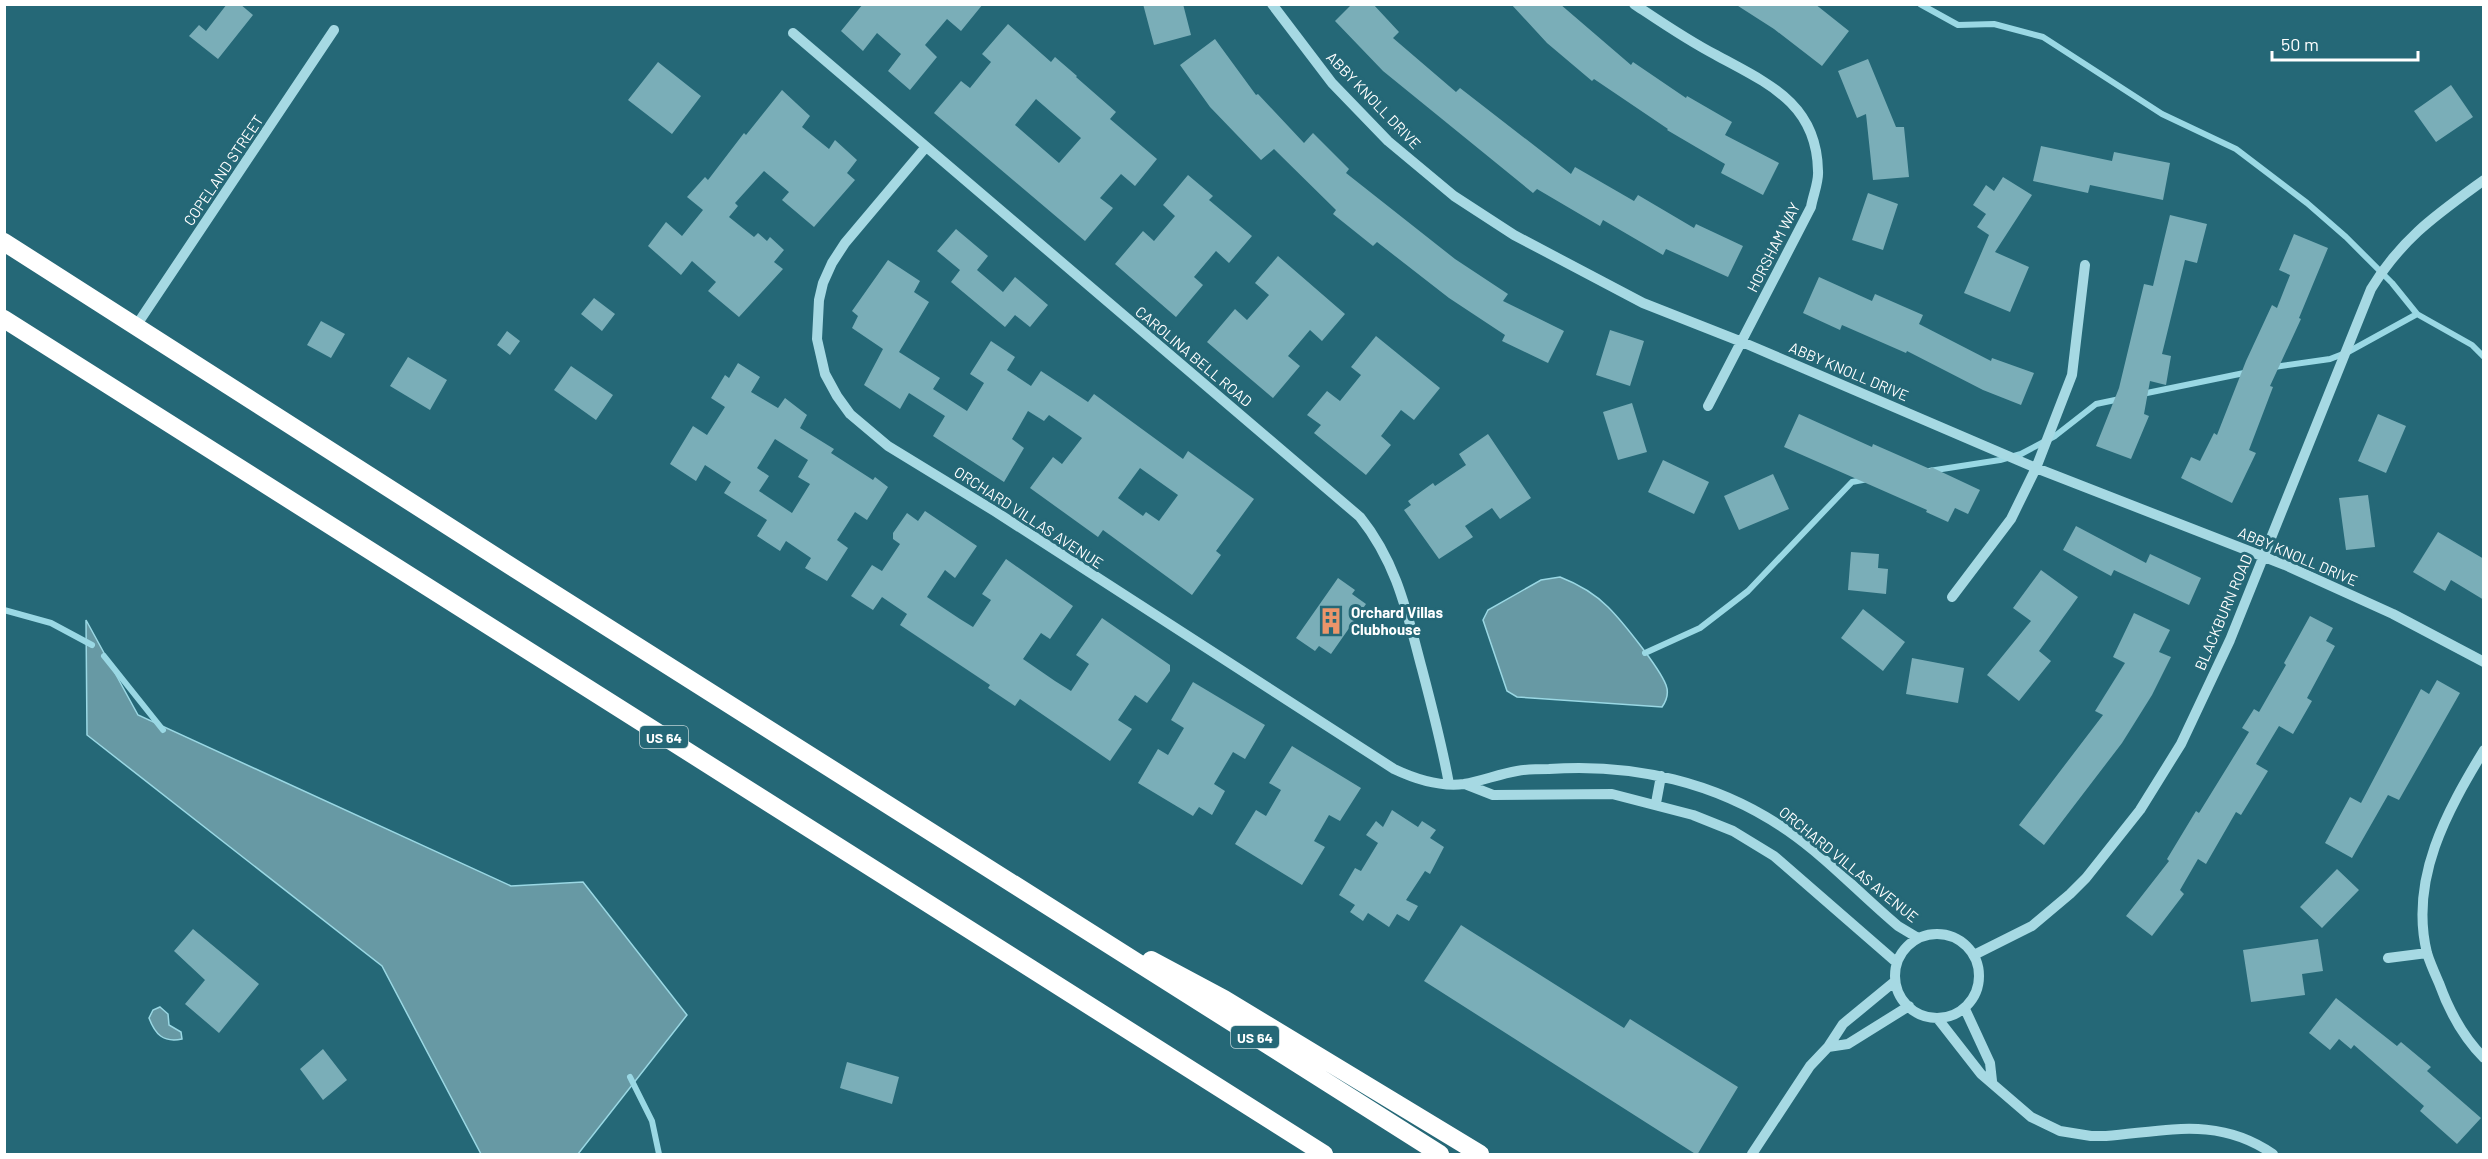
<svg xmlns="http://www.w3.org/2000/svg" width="2488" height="1159" font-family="Barlow,sans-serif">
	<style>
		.water { fill: #6799a4; stroke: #9ad8e4; stroke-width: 1.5 }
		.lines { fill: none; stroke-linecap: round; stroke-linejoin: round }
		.stream { stroke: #9ad8e4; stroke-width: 6 }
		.building { fill: #7aaeb8; fill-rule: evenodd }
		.minor { stroke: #a6d9e3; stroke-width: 10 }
		.highway { stroke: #fff; stroke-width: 18 }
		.labels { text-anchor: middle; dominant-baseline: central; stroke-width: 6; stroke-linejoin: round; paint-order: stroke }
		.shield { fill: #256877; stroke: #bed2d6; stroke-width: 1.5 }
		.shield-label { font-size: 14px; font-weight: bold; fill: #fff }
		.street-label { font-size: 15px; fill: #fff; stroke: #256877 }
		.poi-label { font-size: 15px; font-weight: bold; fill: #fff; stroke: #256877; text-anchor: start }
	</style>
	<rect width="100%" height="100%" fill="#256877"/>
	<!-- water -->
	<path class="water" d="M1560 577C1578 584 1594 593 1608 607 1622 621 1659 667 1666 685 1669 693 1667 700 1662 707L1517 697 1507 691 1483 620 1488 610 1541 580Z
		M86 620 138 715 511 886 583 882 687 1015 578 1154H481L382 966 87 735Z
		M160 1007 168 1014 169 1025 181 1032 182 1039C163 1043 155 1034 149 1018L153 1010Z"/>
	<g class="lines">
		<!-- stream -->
		<path class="stream" d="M1920 4 1958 25 1994 24 2043 37 2162 114 2236 149 2307 203 2346 237 2392 283 2417 314 2472 345 2484 357
			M2274 367 2330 359 2348 352 2417 314
			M2142 394 2249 372
			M1929 471 2000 460 2021 454 2055 436 2096 404 2120 399
			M4 610 51 623 92 645
			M1645 653 1700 628 1748 591 1852 482 1868 479
			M104 656 163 730
			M630 1077 652 1121 659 1154"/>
	</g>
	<!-- building -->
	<path class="building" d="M227 4H240L253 15 218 59 189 36 199 25 206 31Z
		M863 4H983L961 31 947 19 925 45 937 57 910 90 888 71 901 54 877 33 863 51 841 31Z
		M1143 4H1183L1191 35 1154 45Z
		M1352 4H1373L1399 32 1393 38 1456 92 1460 88 1571 174 1575 167 1634 201 1638 195 1694 228 1696 224 1743 246 1728 277 1666 249 1663 255 1603 220 1600 226 1537 189 1533 193 1383 71 1335 21Z
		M1511 4H1560L1631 65 1633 62 1686 98 1687 96 1732 122 1725 135 1779 163 1763 195 1721 173 1725 164 1667 130 1668 129 1594 79 1592 81 1547 43Z
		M1735 4H1815L1849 31 1822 66 1774 29Z
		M1008 24 1051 62 1055 57 1077 76 1076 77 1116 112 1110 119 1157 159 1135 186 1121 174 1100 198 1113 208 1085 241 934 113 961 81 970 88 991 62 982 54ZM1036 99 1081 138 1059 163 1015 125Z
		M1215 39 1256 95 1258 94 1304 143 1313 133 1349 169 1346 173 1455 259 1508 294 1503 301 1564 331 1548 363 1502 341 1505 335 1449 298 1377 242 1373 246 1333 214 1336 210 1274 149 1261 160 1210 107 1180 65Z
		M1868 59 1896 127H1904L1909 177 1873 180 1866 114 1857 118 1838 71Z
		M658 62 701 96 672 134 628 100Z
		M2451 85 2473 117 2436 142 2414 111Z
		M782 90 810 116 802 127 829 149 835 140 857 160 847 173 855 180 814 227 782 200 789 192 764 171 735 203 738 206 729 217 754 237 758 233 767 241 770 237 784 250 774 262 783 269 739 317 708 291 716 282 692 261 681 275 648 246 666 222 682 236 703 210 687 197 705 177 708 180 744 133 746 135Z
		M2041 146 2112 161 2114 152 2170 163 2163 200 2090 185 2088 193 2033 181Z
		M1188 175 1213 196 1209 200 1252 236 1229 263 1216 251 1194 277 1203 285 1176 317 1115 264 1143 231 1154 241 1175 216 1163 205Z
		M2003 177 2032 195 1995 252 2029 267 2010 312 1964 293 1989 235 1977 227 1986 214 1973 205 1986 185 1994 191Z
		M1868 193 1898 204 1883 250 1852 240Z
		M2170 215 2207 224 2197 263 2185 260 2162 354 2171 356 2166 385 2150 381 2144 414 2149 416 2131 459 2096 446 2119 388 2144 284 2153 286Z
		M956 229 988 256 977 270 1003 292 1015 277 1048 305 1030 327 1015 315 1005 327 951 282 960 270 937 251Z
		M2294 234 2328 248 2299 318 2301 319 2270 386 2273 387 2249 450 2256 453 2232 503 2181 478 2191 457 2200 461 2214 433 2217 435 2246 361 2272 305 2277 308 2290 275 2279 270Z
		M1278 256 1345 314 1322 341 1310 330 1288 356 1300 366 1273 398 1207 342 1235 309 1247 320 1269 295 1255 283Z
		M888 260 920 281 914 292 929 302 899 352 940 378 933 389 967 411 984 383 970 374 991 341 1015 357 1007 370 1031 386 1041 371 1088 402 1094 394 1183 459 1188 451 1254 499 1216 551 1221 555 1192 595 1103 530 1098 537 1030 488 1053 457 1062 464 1082 438 1049 415 1044 421 1028 411 1012 439 1024 448 1004 482 933 436 945 416 909 393 900 409 864 385 883 349 852 328 858 316 852 311ZM1140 468 1178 495 1159 521 1146 512 1143 516 1118 498Z
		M1819 277 1872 301 1875 294 1923 315 1919 324 1991 361 1992 358 2034 373 2021 405 1983 390 1907 351 1906 353 1842 325 1840 330 1803 313Z
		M594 298 615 314 602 331 581 314Z
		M321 321 345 334 331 358 307 345Z
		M1610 330 1644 341 1630 386 1596 375Z
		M507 331 520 341 510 355 497 345Z
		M1376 336 1440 388 1414 420 1401 410 1381 436 1391 445 1366 475 1314 433 1321 425 1307 415 1327 391 1340 401 1361 375 1351 367Z
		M408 357 447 380 430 410 390 386Z
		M738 363 760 377 751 392 778 408 785 398 807 415 800 428 834 449 831 453 873 480 875 477 888 487 867 520 855 512 837 540 848 548 827 581 805 568 811 558 786 541 780 551 757 536 767 520 724 493 731 482 705 465 696 481 670 464 693 426 707 435 725 407 711 398 725 375 729 378ZM775 439 808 460 798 477 810 484 792 513 759 491 769 476 757 468Z
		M571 366 613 395 596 420 554 390Z
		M1632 403 1647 452 1618 460 1603 412Z
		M1799 414 1872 447 1873 444 1930 469 1931 467 1980 490 1968 514 1955 508 1948 522 1926 512 1927 510 1784 447Z
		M2378 414 2406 426 2386 473 2358 461Z
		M1488 434 1531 498 1500 519 1492 508 1465 526 1473 537 1439 559 1404 510 1411 505 1408 501 1433 483 1435 486 1466 465 1459 454Z
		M1663 460 1709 482 1694 514 1648 492Z
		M1773 474 1789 509 1739 530 1724 496Z
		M2368 495 2375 547 2346 550 2339 498Z
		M925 511 977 546 955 578 945 570 927 597 960 619 973 627 991 600 982 594 1006 559 1073 606 1050 639 1041 633 1023 659 1055 681 1071 691 1089 664 1076 655 1102 618 1170 665V671L1147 703 1135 695 1118 720 1132 729 1110 761 1020 699 1015 706 988 688 990 685 900 625 907 614 882 597 873 610 851 596 872 565 882 571 900 544 893 539V533L907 513 918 521Z
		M2076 526 2146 563 2150 554 2201 578 2189 605 2114 570 2111 576 2063 550Z
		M2438 532 2484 559V600L2451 580 2445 591 2413 572Z
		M1851 552 1879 554 1878 568 1888 569 1886 594 1848 590Z
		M2041 570 2078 597 2039 651 2051 661 2019 701 1987 675 2031 621 2013 608Z
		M1338 578 1355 590 1352 594 1366 604 1331 654 1319 646 1315 651 1296 638Z
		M1863 609 1905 642 1883 671 1841 638Z
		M2134 613 2170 630 2159 652 2171 657 2152 695 2122 743 2044 845 2019 825 2103 715 2095 711 2125 663 2113 657Z
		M2310 616 2333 628 2326 641 2335 646 2307 698 2312 701 2293 734 2279 726 2256 764 2268 771 2241 815 2236 812 2206 864 2198 859 2180 890 2184 894 2152 936 2126 916 2169 861 2167 859 2196 811 2199 813 2249 732 2242 728 2254 709 2259 712 2286 665 2284 663Z
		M1912 658 1964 668 1958 703 1906 694Z
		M2437 680 2460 693 2399 800 2388 795 2352 858 2325 843 2350 797 2361 803 2421 689 2429 694Z
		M1193 682 1265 725 1245 759 1233 752 1214 784 1225 791 1212 815 1199 807 1193 816 1138 783 1158 749 1168 755 1184 728 1171 720Z
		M1292 746 1361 788 1340 821 1329 815 1314 841 1325 847 1302 885 1235 844 1256 810 1266 816 1281 790 1269 783Z
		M1392 810 1418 827 1422 821 1436 830 1430 838 1444 847 1430 874 1425 871 1406 900 1418 906 1409 921 1397 914 1389 927 1368 913 1363 921 1350 912 1355 905 1339 895 1355 868 1361 871 1378 843 1366 835 1376 821 1383 827Z
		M2337 869 2359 890 2322 928 2300 907Z
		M1461 925 1624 1028 1630 1019 1738 1087 1697 1155 1424 981Z
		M193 929 259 984 219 1033 185 1004 205 980 174 951Z
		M2318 939 2323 971 2302 974 2305 995 2251 1002 2243 950Z
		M2336 998 2397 1046 2401 1042 2431 1067 2427 1071 2481 1118 2457 1144 2420 1111 2424 1106 2354 1045 2351 1049 2339 1039 2330 1050 2309 1033Z
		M323 1049 347 1080 323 1100 300 1069Z
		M847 1062 899 1077 892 1104 840 1088Z"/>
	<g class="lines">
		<!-- minor -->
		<path class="minor" d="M1272 4 1332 83 1388 141 1454 196 1514 235 1643 303 1742 342 2036 468 2285 565 2393 614 2484 662
			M1634 4C1661 22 1687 40 1716 55 1767 83 1817 103 1818 171 1819 182 1813 195 1811 207L1708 406
			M793 33 1360 517C1397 563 1407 613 1422 669 1432 707 1442 745 1449 784
			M925 148 845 243 832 263 823 283 819 300 817 339 825 374 837 396 850 414 888 446 996 512 1394 769C1415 779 1440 787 1464 784 1482 781 1499 774 1517 771 1528 769 1539 769 1549 769 1633 763 1718 782 1788 831 1827 858 1861 895 1898 926L1918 938
			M136 326 334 30
			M1952 597 2011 519 2036 468 2072 375 2085 265
			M2484 750C2447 811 2409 879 2427 953 2430 963 2435 974 2439 983 2449 1011 2463 1037 2484 1058
			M1465 784 1493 795 1612 794 1693 815 1733 831 1774 856 1896 962
			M1656 803 1661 776
			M1895 976a42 42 0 1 1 84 0a42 42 0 1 1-84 0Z
			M1974 955 2032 926 2070 894 2086 878 2140 810 2181 744 2230 640 2371 289C2402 238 2436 215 2484 180
			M2388 958 2427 953
			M1965 1009 1990 1063 1992 1081
			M1938 1019 1981 1074 2031 1117 2060 1131 2091 1136H2106C2168 1131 2218 1116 2273 1154
			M1828 1047 1848 1044 1909 1006
			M1752 1154 1810 1066 1828 1047 1843 1024 1894 982"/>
		<!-- highway -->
		<path class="highway" d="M4 242 520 572 1440 1154
			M4 319 1324 1154
			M1151 960 1224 999 1480 1154"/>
	</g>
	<!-- icons -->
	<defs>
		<symbol id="building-bare" viewBox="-9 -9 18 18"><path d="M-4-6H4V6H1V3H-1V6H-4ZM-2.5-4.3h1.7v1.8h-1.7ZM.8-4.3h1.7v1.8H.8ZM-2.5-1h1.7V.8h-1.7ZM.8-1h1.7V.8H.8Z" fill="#ec956a" stroke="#256877" stroke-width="2.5" paint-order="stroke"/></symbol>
	</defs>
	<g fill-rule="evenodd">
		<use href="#building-bare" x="1312" y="602" width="38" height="38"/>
	</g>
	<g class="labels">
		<!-- shield labels -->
		<g class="shield">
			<rect x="640" y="726" width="48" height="22" rx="4.5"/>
			<rect x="1231" y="1026" width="48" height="22" rx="4.5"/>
		</g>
		<g class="shield-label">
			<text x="664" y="737">US 64</text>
			<text x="1255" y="1037">US 64</text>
		</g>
		<!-- street labels -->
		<g class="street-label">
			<text transform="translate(1374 100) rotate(46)">ABBY KNOLL DRIVE</text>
			<text transform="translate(223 170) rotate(-56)">COPELAND STREET</text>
			<text transform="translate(1773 247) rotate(-63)">HORSHAM WAY</text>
			<text transform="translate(1194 356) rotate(40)">CAROLINA BELL ROAD</text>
			<text transform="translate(1849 371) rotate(23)">ABBY KNOLL DRIVE</text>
			<text transform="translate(1029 517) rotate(33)">ORCHARD VILLAS AVENUE</text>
			<text transform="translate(2298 556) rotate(23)">ABBY KNOLL DRIVE</text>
			<text transform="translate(2223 612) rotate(-67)">BLACKBURN ROAD</text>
			<text transform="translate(1849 864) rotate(39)">ORCHARD VILLAS AVENUE</text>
		</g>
		<!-- poi labels -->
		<g class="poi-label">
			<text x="1351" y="612">Orchard Villas<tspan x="1351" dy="17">Clubhouse</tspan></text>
		</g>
	</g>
	<!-- border -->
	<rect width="2488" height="1159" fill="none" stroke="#ffffff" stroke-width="12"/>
	<!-- scale -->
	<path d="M2272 51v9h146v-9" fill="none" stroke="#ffffff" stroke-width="3"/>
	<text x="2281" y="51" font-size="18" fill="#ffffff" stroke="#256877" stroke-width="4.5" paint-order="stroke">50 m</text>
</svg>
